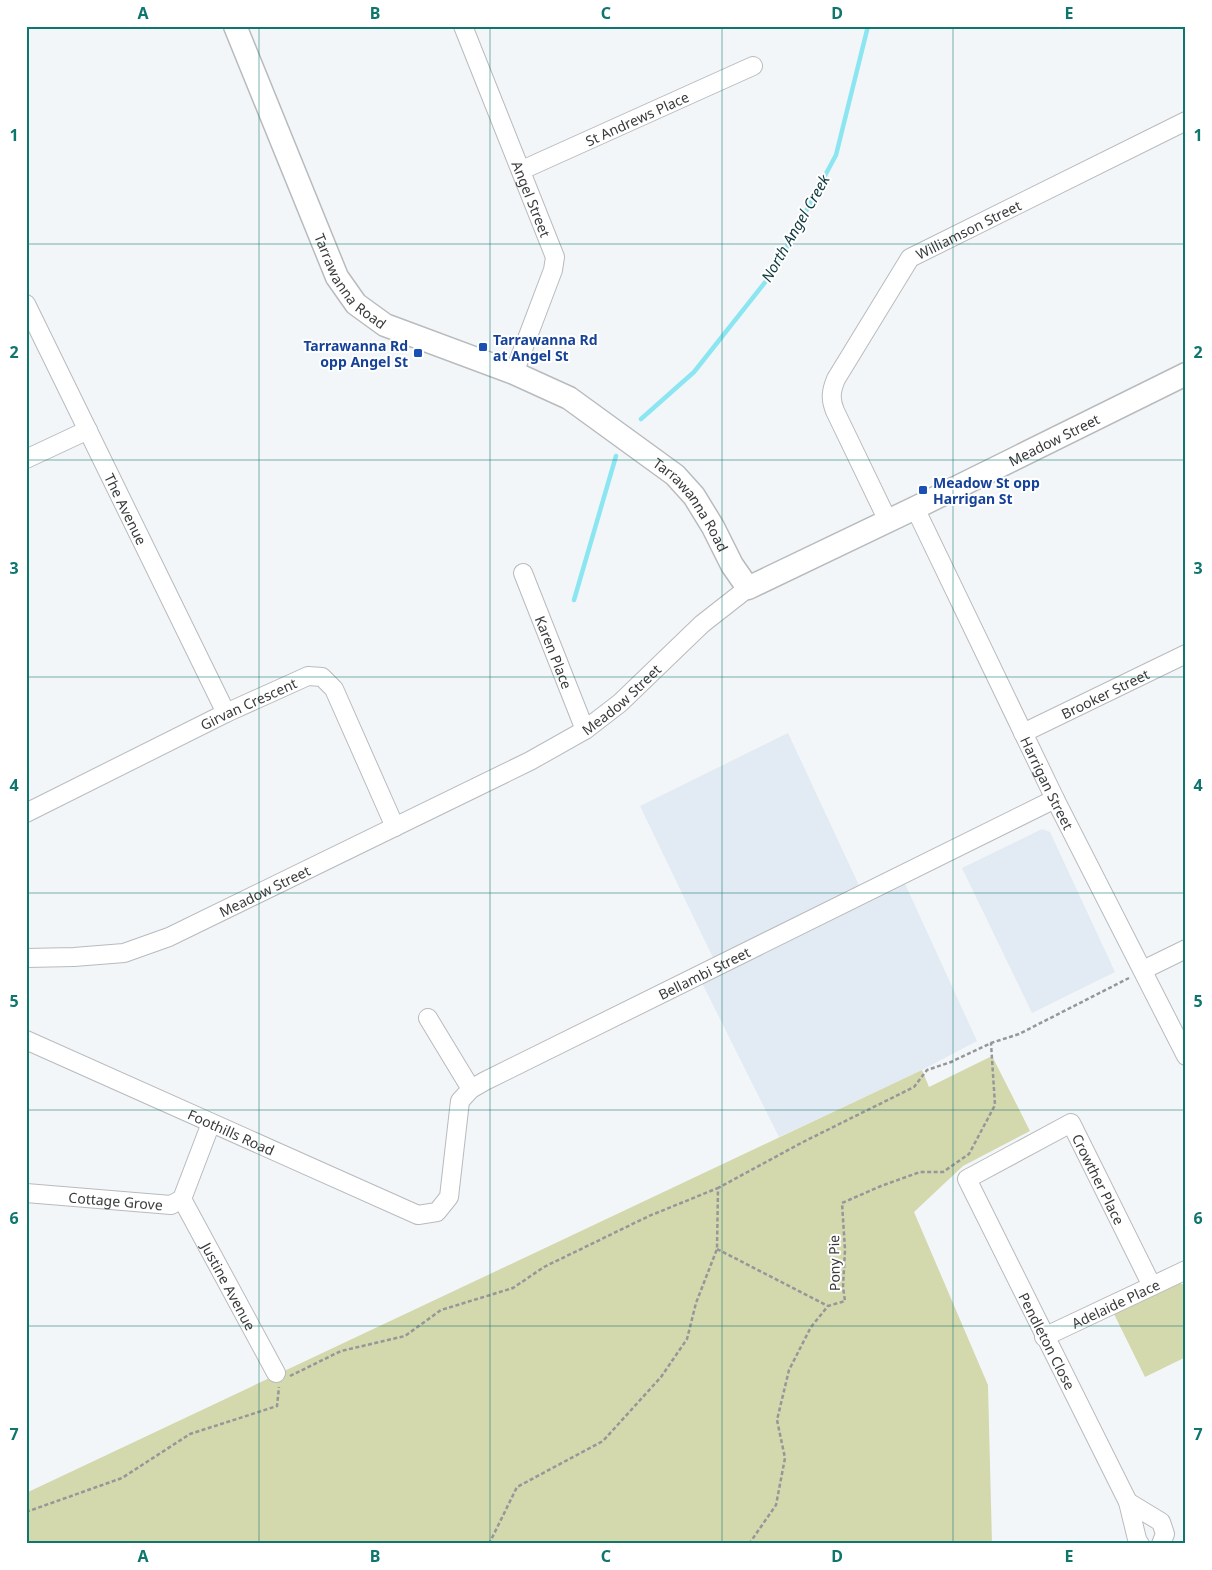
<svg xmlns="http://www.w3.org/2000/svg" width="1212" height="1570" font-family="'Noto Sans',sans-serif">
	<style>
		.built { fill: #e2eaf3 }
		.green { fill: #d4d8ad }
		.lines { fill: none; stroke-linecap: round; stroke-linejoin: round }
		.stream { stroke: #8ce6f1; stroke-width: 4.5 }
		.minor-casing { stroke: #b8bbbd; stroke-width: 20 }
		.major-casing { stroke: #b8bbbd; stroke-width: 25 }
		.path { stroke: #959799; stroke-width: 2.5; stroke-dasharray: 4 2.5; stroke-linecap: butt }
		.minor { stroke: #fff; stroke-width: 18 }
		.major { stroke: #fff; stroke-width: 22 }
		.grid { fill: none; stroke: #0f766e; stroke-width: 1; stroke-opacity: 0.55 }
		.transit-dot { fill: #1a4fb4; stroke: #fff; stroke-width: 2 }
		.labels { text-anchor: middle; dominant-baseline: central; stroke-width: 4; stroke-linejoin: round; paint-order: stroke }
		.street-label { font-size: 14px; fill: #393a3b; stroke: #fff }
		.transit-label { font-size: 14px; font-weight: bold; fill: #164399; stroke: #fff; text-anchor: start }
		.water-label { font-size: 15px; font-style: italic; fill: #0f3a3f; stroke: #fff }
		.neatline { fill: none; stroke: #0f766e; stroke-width: 2 }
		.grid-label { font-size: 16px; text-anchor: middle; font-weight: bold; fill: #0f766e }
	</style>
	<rect width="100%" height="100%" fill="#f3f6f9"/>
	<!-- built -->
	<path class="built" d="M788 733 863 894 901 875 977 1041 922 1070 779 1137 698 975 717 966 640 806Z
		M1042 829 1050 832 1115 972 1032 1013 962 868Z"/>
	<!-- green -->
	<path class="green" d="M992 1056 1030 1131 963 1166 914 1212 988 1385 992 1544H26V1493L922 1070 929 1087Z
		M1176 1281 1186 1286V1357L1145 1377 1113 1312Z"/>
	<g class="lines">
		<!-- stream -->
		<path class="stream" d="M641 419 694 372 774 271 836 155 868 26
			M574 600 616 456"/>
		<defs>
			<g id="minor">
				<path id="s1" d="M463 26 555 257 553 270 514 373"/>
				<path id="s2" d="M522 170 753 66"/>
				<path id="s3" d="M26 304 226 713"/>
				<path d="M26 459 88 430"/>
				<path id="s4" d="M915 508 1055 799 1186 1056"/>
				<path id="s5" d="M888 521 835 411C830 399 831 391 836 379L910 258 1186 121"/>
				<path id="s6" d="M523 573 585 730"/>
				<path id="s7" d="M1023 733 1186 654"/>
				<path id="s8" d="M26 813 226 713 308 676 322 677 334 689 395 827"/>
				<path id="s9" d="M26 958 74 957 124 953 169 937 530 761 585 730 620 703 702 624 748 588"/>
				<path d="M1143 970 1186 949"/>
				<path d="M428 1018 471 1089"/>
				<path id="s10" d="M26 1040 418 1215 437 1212 449 1197 460 1101 471 1089 485 1081 1055 799"/>
				<path id="s11" d="M26 1193 171 1205 182 1199 211 1123"/>
				<path id="s12" d="M182 1199 276 1373"/>
				<path id="s13" d="M1044 1337 1186 1270"/>
				<path d="M1128 1502 1161 1522 1165 1534 1161 1544"/>
				<path id="s14" d="M1140 1544 1138 1543 1128 1502 967 1179 1071 1123 1152 1286"/>
			</g>
			<g id="major">
				<path id="s15" d="M235 26 337 277 356 304 385 325 514 373 569 398 675 475 694 496 713 527 732 565 748 588 915 508 1186 374"/>
			</g>
		</defs>
		<!-- minor casing -->
		<use href="#minor" class="minor-casing"/>
		<!-- major casing -->
		<use href="#major" class="major-casing"/>
		<!-- path -->
		<path class="path" d="M717 1249 828 1306
			M290 1376 341 1351 405 1336 441 1310 513 1288 544 1267 649 1216 718 1188
			M26 1512 122 1478 190 1434 277 1406 279 1387
			M489 1544 517 1487 603 1441 661 1377 687 1339 696 1303 717 1249 718 1188 803 1142 914 1087 927 1070 951 1062 991 1043 1019 1034 1129 978
			M749 1544 776 1505 785 1458 777 1420 789 1370 811 1327 828 1306 845 1301 843 1287 845 1250 842 1203 881 1186 920 1172H943L969 1154 995 1105 991 1043"/>
		<!-- minor -->
		<use href="#minor" class="minor"/>
		<!-- major -->
		<use href="#major" class="major"/>
	</g>
	<!-- grid -->
	<path class="grid" d="M259 26V1544M490 26V1544M722 26V1544M953 26V1544M26 244H1186M26 460H1186M26 677H1186M26 893H1186M26 1110H1186M26 1326H1186"/>
	<!-- markers -->
	<g class="transit-dot">
		<rect x="478" y="342" width="10" height="10" rx="2.5"/>
		<rect x="413" y="348" width="10" height="10" rx="2.5"/>
		<rect x="918" y="485" width="10" height="10" rx="2.5"/>
	</g>
	<g class="labels">
		<!-- street labels -->
		<g class="street-label">
			<text stroke="none"><textPath href="#s2" startOffset="126">St Andrews Place</textPath></text>
			<text stroke="none"><textPath href="#s1" startOffset="186">Angel Street</textPath></text>
			<text stroke="none"><textPath href="#s5" startOffset="362">Williamson Street</textPath></text>
			<text stroke="none"><textPath href="#s15" startOffset="282">Tarrawanna Road</textPath></text>
			<text stroke="none"><textPath href="#s15" startOffset="1144">Meadow Street</textPath></text>
			<text stroke="none"><textPath href="#s15" startOffset="702">Tarrawanna Road</textPath></text>
			<text stroke="none"><textPath href="#s3" startOffset="228">The Avenue</textPath></text>
			<text stroke="none"><textPath href="#s6" startOffset="85">Karen Place</textPath></text>
			<text stroke="none"><textPath href="#s7" startOffset="91">Brooker Street</textPath></text>
			<text stroke="none"><textPath href="#s9" startOffset="658">Meadow Street</textPath></text>
			<text stroke="none"><textPath href="#s8" startOffset="248">Girvan Crescent</textPath></text>
			<text stroke="none"><textPath href="#s4" startOffset="305">Harrigan Street</textPath></text>
			<text stroke="none"><textPath href="#s9" startOffset="252">Meadow Street</textPath></text>
			<text stroke="none"><textPath href="#s10" startOffset="841">Bellambi Street</textPath></text>
			<text stroke="none"><textPath href="#s10" startOffset="225">Foothills Road</textPath></text>
			<text stroke="none"><textPath href="#s14" startOffset="586">Crowther Place</textPath></text>
			<text stroke="none"><textPath href="#s11" startOffset="90">Cottage Grove</textPath></text>
			<text transform="translate(834 1263) rotate(-91)">Pony Pie</text>
			<text stroke="none"><textPath href="#s12" startOffset="99">Justine Avenue</textPath></text>
			<text stroke="none"><textPath href="#s13" startOffset="79">Adelaide Place</textPath></text>
			<text transform="translate(1047 1341) rotate(63)">Pendleton Close</text>
		</g>
		<!-- transit labels -->
		<g class="transit-label">
			<text x="493" y="339">Tarrawanna Rd<tspan x="493" dy="16">at Angel St</tspan></text>
			<text x="408" y="345" text-anchor="end">Tarrawanna Rd<tspan x="408" dy="16">opp Angel St</tspan></text>
			<text x="933" y="482">Meadow St opp<tspan x="933" dy="16">Harrigan St</tspan></text>
		</g>
		<!-- water labels -->
		<g class="water-label">
			<text transform="translate(795 228) rotate(-60)">North Angel Creek</text>
		</g>
	</g>
	<!-- border -->
	<rect width="1212" height="1570" fill="none" stroke="#ffffff" stroke-width="55"/>
	<rect x="28" y="28" width="1156" height="1514" class="neatline"/>
	<g class="grid-label">
		<text x="143" y="19">A</text>
		<text x="375" y="19">B</text>
		<text x="606" y="19">C</text>
		<text x="837" y="19">D</text>
		<text x="1069" y="19">E</text>
		<text x="14" y="141">1</text>
		<text x="1198" y="141">1</text>
		<text x="14" y="358">2</text>
		<text x="1198" y="358">2</text>
		<text x="14" y="574">3</text>
		<text x="1198" y="574">3</text>
		<text x="14" y="791">4</text>
		<text x="1198" y="791">4</text>
		<text x="14" y="1007">5</text>
		<text x="1198" y="1007">5</text>
		<text x="14" y="1224">6</text>
		<text x="1198" y="1224">6</text>
		<text x="14" y="1440">7</text>
		<text x="1198" y="1440">7</text>
		<text x="143" y="1562">A</text>
		<text x="375" y="1562">B</text>
		<text x="606" y="1562">C</text>
		<text x="837" y="1562">D</text>
		<text x="1069" y="1562">E</text>
	</g>
</svg>
